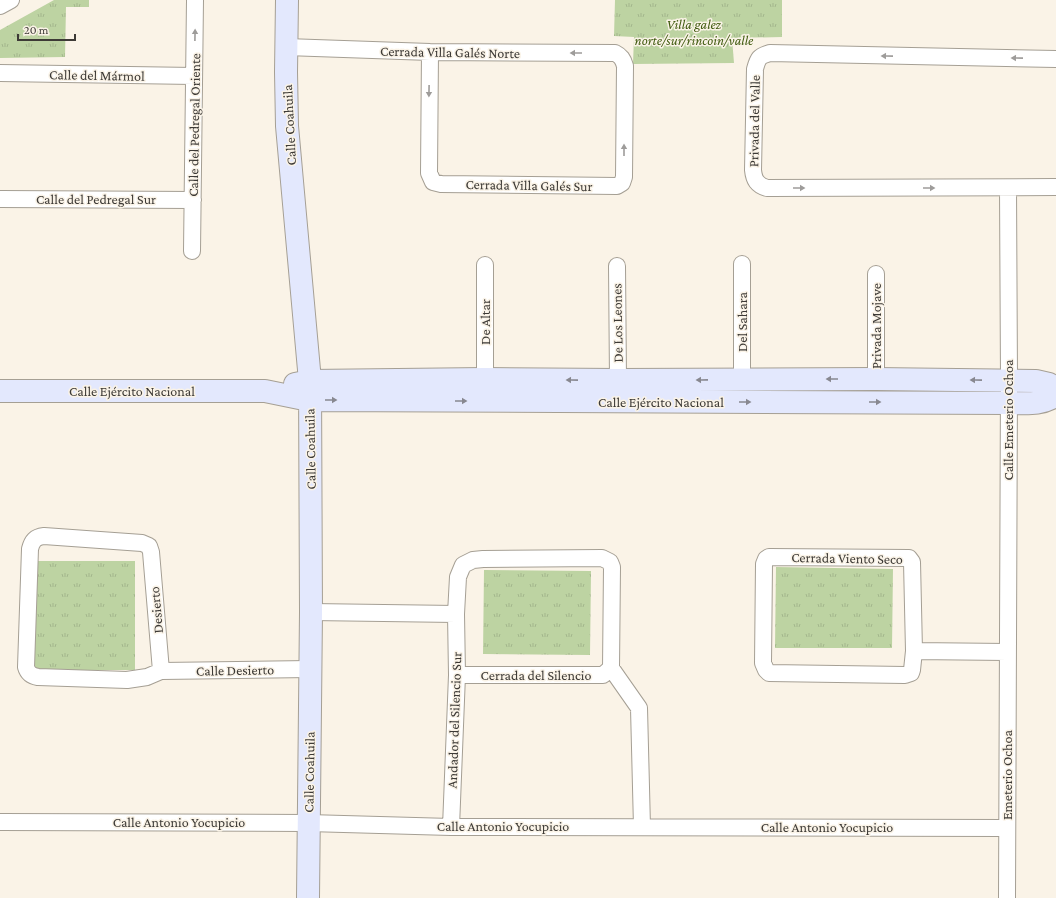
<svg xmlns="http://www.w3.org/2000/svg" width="1056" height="898" font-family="'Crimson Pro',serif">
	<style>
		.park { fill: url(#park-tufts) }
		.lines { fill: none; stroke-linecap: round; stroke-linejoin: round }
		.street-casing { stroke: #a59f94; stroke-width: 18 }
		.secondary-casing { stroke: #a59f94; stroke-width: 24 }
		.street { stroke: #fff; stroke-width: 16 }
		.secondary { stroke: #e3e8fd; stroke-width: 22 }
		.oneway { fill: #9e9c9a }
		.oneway2 { fill: #888890 }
		.labels { text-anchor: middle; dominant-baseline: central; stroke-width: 3; stroke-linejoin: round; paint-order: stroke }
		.park-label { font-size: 14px; font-style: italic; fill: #415b10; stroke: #faf3e7 }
		.street-label { font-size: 14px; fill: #3d3a36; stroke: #faf3e7 }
	</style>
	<defs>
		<pattern id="park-tufts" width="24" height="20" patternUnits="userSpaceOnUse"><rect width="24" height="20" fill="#bdd3a2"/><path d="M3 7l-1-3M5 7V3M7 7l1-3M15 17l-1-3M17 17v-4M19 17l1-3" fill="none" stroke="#a3b68c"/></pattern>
	</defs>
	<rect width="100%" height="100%" fill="#faf3e7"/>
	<!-- park -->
	<path class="park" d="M54 0H89V7H66L65 57 0 58V30Z
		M615 0H782V37L732 38 734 63 633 64 634 37 614 36Z
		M34 561H135V670H34Z
		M776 567 893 569 892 648H775Z
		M484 570 591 571 590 655 483 654Z"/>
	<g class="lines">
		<defs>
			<path id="street" d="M0 6 11 0
				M286 47 430 52 615 53C621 56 623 59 625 66L624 177 622 183 617 186 441 184 433 182 429 173 430 52
				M1056 59 770 53C759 56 758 58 755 69L753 170C754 180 757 185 767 188L1056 187
				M0 73 194 76
				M0 199 193 200
				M192 251 195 0
				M742 264V379
				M617 266 618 380
				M876 274V379
				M485 379V265
				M44 536 142 543 149 546 151 552 161 671 147 677 127 680 38 677C32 676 28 674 26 667L30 549C32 541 35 537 44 536Z
				M769 557 909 558 912 562 914 651 912 670 911 673 905 675 769 673 766 670 763 663 764 564 766 559Z
				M311 612 456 614
				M914 651 1007 652
				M161 671 310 669
				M457 675H603L611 668
				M0 822 308 823 451 827 1007 828
				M451 827 457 675 456 614 458 577 463 565 473 560 483 559 602 558 610 562 612 567 611 668 639 708 642 827
				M1007 898 1009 380 1008 188"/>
			<path id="secondary" d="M287 0 286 72 287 126 310 381 311 612 308 898
				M295 384 310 381 485 379 618 380 876 379 1036 381 1049 384 1056 388
				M0 391H265L309 400 1008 403C1024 403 1042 406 1056 395"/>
		</defs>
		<!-- street casing -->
		<use href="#street" class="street-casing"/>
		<!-- secondary casing -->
		<use href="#secondary" class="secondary-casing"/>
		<!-- street -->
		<use href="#street" class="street"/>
		<!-- secondary -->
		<use href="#secondary" class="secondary"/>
	</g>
	<!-- one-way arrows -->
	<defs><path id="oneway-solid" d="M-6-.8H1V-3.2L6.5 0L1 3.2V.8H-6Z"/></defs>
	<g class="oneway">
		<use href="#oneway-solid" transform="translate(195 35) rotate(-89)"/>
		<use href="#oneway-solid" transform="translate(576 53) rotate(-180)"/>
		<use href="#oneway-solid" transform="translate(887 56) rotate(-179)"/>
		<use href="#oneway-solid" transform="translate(1017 58) rotate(-179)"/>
		<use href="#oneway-solid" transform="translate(429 91) rotate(91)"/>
		<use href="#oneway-solid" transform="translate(624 150) rotate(-90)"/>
		<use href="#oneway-solid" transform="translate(799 188)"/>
		<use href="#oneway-solid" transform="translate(929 188)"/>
	</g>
	<g class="oneway2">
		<use href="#oneway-solid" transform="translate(832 379) rotate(180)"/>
		<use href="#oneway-solid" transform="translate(572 380) rotate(-179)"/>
		<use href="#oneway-solid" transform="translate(702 380) rotate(179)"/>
		<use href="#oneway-solid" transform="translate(976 380) rotate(-179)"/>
		<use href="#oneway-solid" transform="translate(331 400)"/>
		<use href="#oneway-solid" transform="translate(461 401)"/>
		<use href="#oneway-solid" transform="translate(745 402)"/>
		<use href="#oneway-solid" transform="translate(875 402)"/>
	</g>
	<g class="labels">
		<!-- park labels -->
		<g class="park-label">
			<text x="694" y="24">Villa galez<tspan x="694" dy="16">norte/sur/rincoin/valle</tspan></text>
		</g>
		<!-- street labels -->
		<g class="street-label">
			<text transform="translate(450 52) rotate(1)">Cerrada Villa Galés Norte</text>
			<text transform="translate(97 75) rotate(1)">Calle del Mármol</text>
			<text transform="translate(754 121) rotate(-89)">Privada del Valle</text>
			<text transform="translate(194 125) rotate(-89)">Calle del Pedregal Oriente</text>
			<text transform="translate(289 125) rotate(-93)">Calle Coahuila</text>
			<text transform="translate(529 185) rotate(1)">Cerrada Villa Galés Sur</text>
			<text x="96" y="199">Calle del Pedregal Sur</text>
			<text transform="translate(485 322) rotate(-90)">De Altar</text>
			<text transform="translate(742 322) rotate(-90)">Del Sahara</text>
			<text transform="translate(617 323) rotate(-91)">De Los Leones</text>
			<text transform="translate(876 326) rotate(-90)">Privada Mojave</text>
			<text x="132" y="391">Calle Ejército Nacional</text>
			<text x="661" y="402">Calle Ejército Nacional</text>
			<text transform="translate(1008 420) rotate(-90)">Calle Emeterio Ochoa</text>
			<text transform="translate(310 449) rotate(-91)">Calle Coahuila</text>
			<text transform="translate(847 558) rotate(1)">Cerrada Viento Seco</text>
			<text transform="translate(156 610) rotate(-95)">Desierto</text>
			<text transform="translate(235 670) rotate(-1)">Calle Desierto</text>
			<text x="536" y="675">Cerrada del Silencio</text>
			<text transform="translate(454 720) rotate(-88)">Andador del Silencio Sur</text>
			<text transform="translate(309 772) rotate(-89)">Calle Coahuila</text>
			<text transform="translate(1007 775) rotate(-90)">Emeterio Ochoa</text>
			<text x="179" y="822">Calle Antonio Yocupicio</text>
			<text x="503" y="826">Calle Antonio Yocupicio</text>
			<text x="827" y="827">Calle Antonio Yocupicio</text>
		</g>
	</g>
	<!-- scale -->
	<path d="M18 34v6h57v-6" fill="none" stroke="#3d3a36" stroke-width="2"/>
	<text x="24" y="34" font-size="12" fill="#3d3a36" stroke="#faf3e7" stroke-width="3" paint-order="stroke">20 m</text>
</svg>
